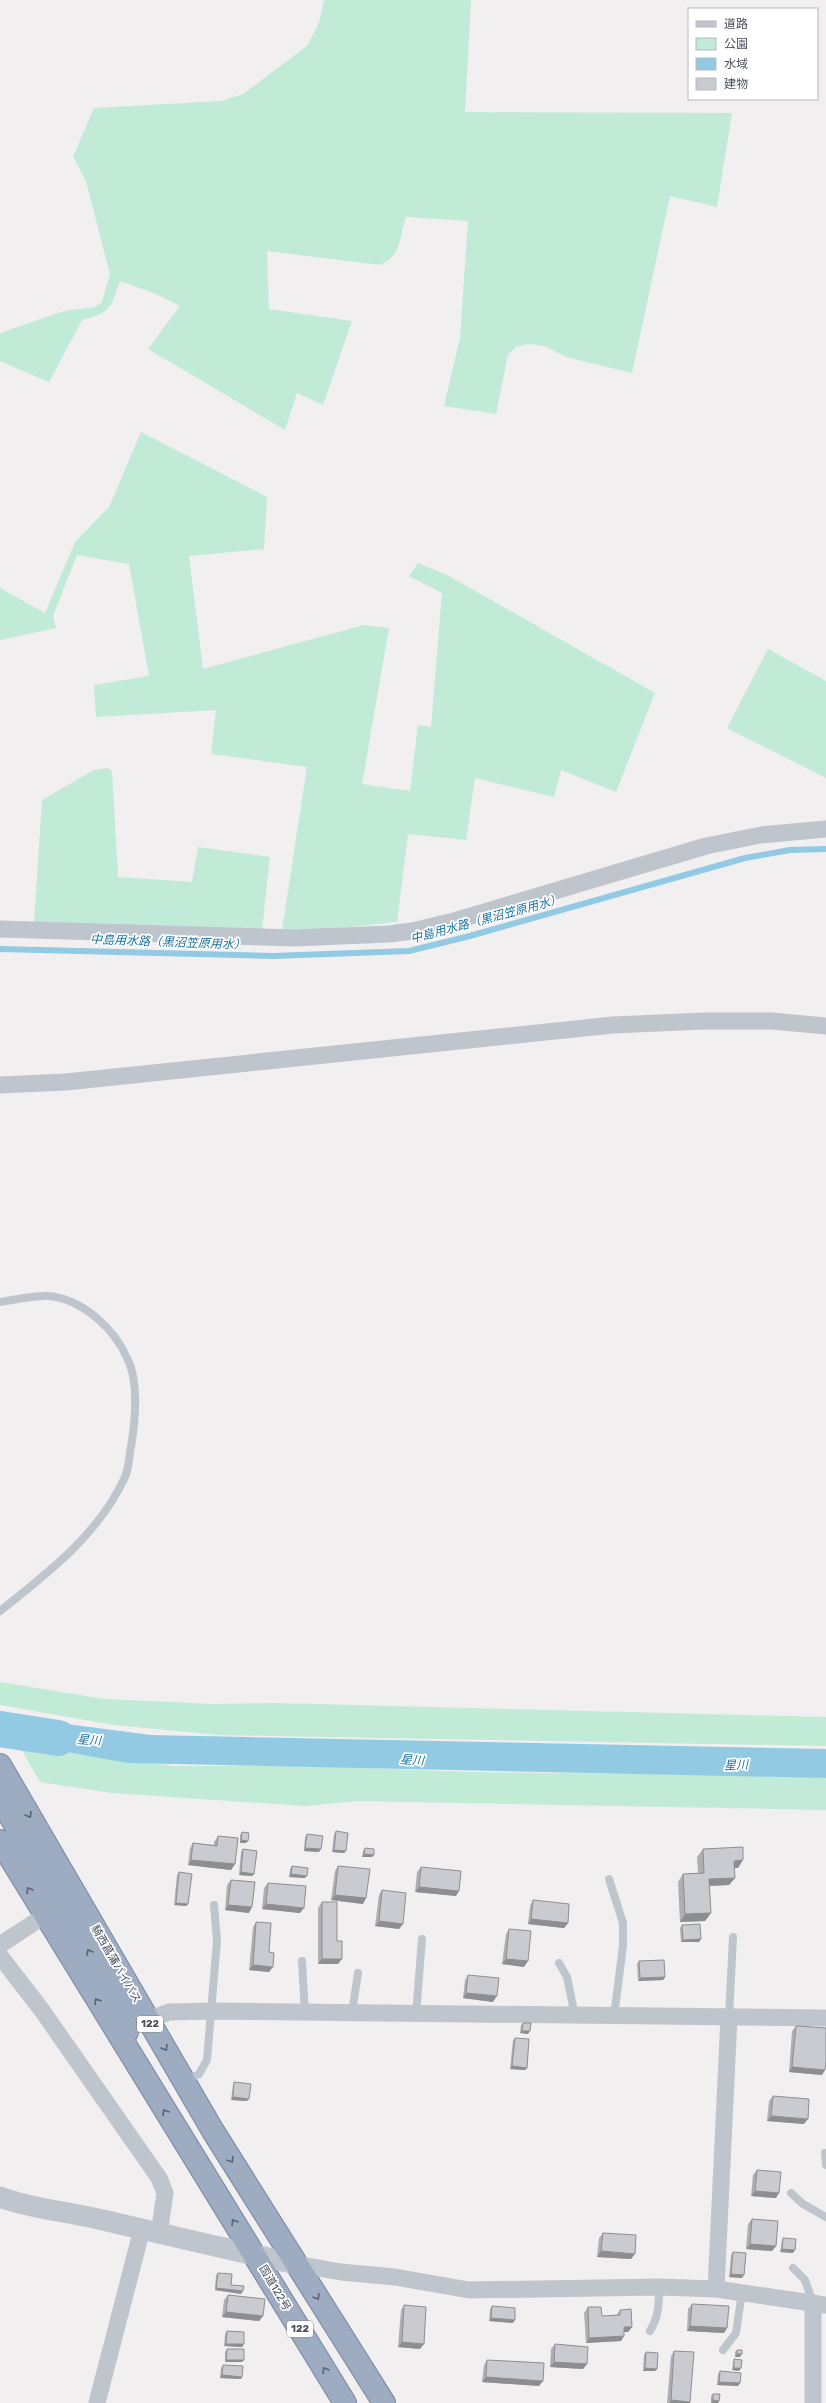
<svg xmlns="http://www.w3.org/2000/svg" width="826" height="2403" font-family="Rubik,'Noto Sans JP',sans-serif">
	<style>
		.green { fill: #c1ebd6 }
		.water { fill: #92cae4 }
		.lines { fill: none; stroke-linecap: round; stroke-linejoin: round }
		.stream { stroke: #92cae4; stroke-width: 6 }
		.river { stroke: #92cae4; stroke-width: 36 }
		.trunk-casing { stroke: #7687a5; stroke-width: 24 }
		.service { stroke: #bfc5cd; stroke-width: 8 }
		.minor { stroke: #bfc5cd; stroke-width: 17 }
		.tertiary { stroke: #bfc5cd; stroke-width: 21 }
		.trunk { stroke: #9eacc2; stroke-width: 22 }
		.wall { fill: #adafb4 }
		.shaded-wall { fill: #8d8e92 }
		.building { fill: #c9cbd1; stroke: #8d8e92 }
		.oneway { stroke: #5a6270 }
		.labels { text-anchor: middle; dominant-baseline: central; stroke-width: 3.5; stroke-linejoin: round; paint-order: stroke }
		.shield { fill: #fff; stroke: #80848c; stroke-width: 1 }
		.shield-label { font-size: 10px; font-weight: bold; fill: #49505b }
		.street-label { font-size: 11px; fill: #49505b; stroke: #fff }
		.water-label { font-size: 12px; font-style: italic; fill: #19729e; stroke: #fff }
	</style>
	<rect width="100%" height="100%" fill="#f1efef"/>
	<!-- green -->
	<path class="green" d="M324 0H471L465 112 732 113 717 207 670 196 632 373 566 357 545 346 528 344 516 347 508 355 496 414 444 406 460 338 468 221 406 217C399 237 402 256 380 265L267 251 269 309 352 321 323 405 297 393 285 430 148 349 180 306 156 294 120 281C110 308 112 312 82 320L49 382 0 361V333L64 311 95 307 102 302 110 274 86 181 73 157 94 108 221 101 243 94 307 46 319 23Z
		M141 432 267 497 264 549 189 556 203 669 364 625 389 628 362 784 410 791 418 725 431 727 442 593 409 576 418 563 447 575 655 693 616 792 561 770 554 797 475 778 466 840 408 834 397 922 331 929 282 930 307 767 211 754 216 710 96 717 94 685 149 676 129 564 77 555 53 616 56 628 0 640V588L45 613 75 542 109 507Z
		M768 649 826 681V778L727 728Z
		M108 768 112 771 118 877 192 882 198 847 270 857 262 930 34 923 42 800 94 770Z
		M0 1682 104 1699 215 1704 275 1703 826 1717V1746L218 1735 114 1725 0 1705Z
		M20 1747 175 1766H301L474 1772 826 1776V1810L358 1801 305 1806 112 1793 40 1782Z"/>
	<!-- water -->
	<path class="water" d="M0 1711 59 1723 151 1735 826 1749V1778L128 1763 16 1743 0 1715Z"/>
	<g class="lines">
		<!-- stream -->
		<path class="stream" d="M0 949 273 956 409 951 466 937 745 858 790 850 826 849"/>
		<!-- river -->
		<path class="river" d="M0 1729 58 1738"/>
		<defs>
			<path id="trunk" d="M0 1765 213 2131 384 2403
				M0 1799 106 1981 124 2020 127 2032
				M0 1841 345 2403"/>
		</defs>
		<!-- trunk casing -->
		<use href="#trunk" class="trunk-casing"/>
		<!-- service -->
		<path class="service" d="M0 1302C15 1300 33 1295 48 1296 83 1299 115 1329 128 1360 139 1383 135 1422 131 1447 129 1456 129 1468 125 1477 99 1534 48 1573 0 1611
			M609 1879 623 1923V1946L614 2016
			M302 1961 305 2014
			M559 1963 567 1977 575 2016
			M352 2013 358 1973
			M416 2015 422 1939
			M729 2017 733 1937
			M185 2081 199 2074 207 2060 217 1941 214 1905
			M825 2153 826 2165
			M791 2193 803 2204 826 2217
			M793 2268 805 2280 813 2303
			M650 2331C659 2316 659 2304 659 2287
			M723 2350 736 2333 742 2292"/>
		<!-- minor -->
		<path class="minor" d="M0 929 294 938 389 934 412 931 454 921 706 846 761 835 826 829
			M0 1085 66 1082 613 1025 704 1021H772L826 1026
			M0 1945 44 1916
			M0 1956 41 2009 159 2178 165 2193 159 2234
			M148 2020 169 2012 213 2011 826 2018
			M296 2264 341 2272 395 2277 469 2290 659 2287 716 2289 826 2305
			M716 2289 729 2017
			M813 2304V2403
			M97 2403 142 2229"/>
		<!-- tertiary -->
		<path class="tertiary" d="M0 2197C32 2209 65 2211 98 2219 164 2234 230 2250 296 2264"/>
		<!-- trunk -->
		<use href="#trunk" class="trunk"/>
	</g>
	<!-- wall -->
	<path class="wall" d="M336 1831 346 1851 344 1853 332 1852 334 1834Z
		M242 1832 246 1843H240V1835Z
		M307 1834 319 1852 304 1851 305 1837Z
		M218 1836 235 1864 231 1870 188 1865 190 1848 193 1843 214 1845V1842Z
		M365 1848 374 1855 372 1857H362L363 1851Z
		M243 1849 254 1874 252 1876 239 1875 241 1852Z
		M703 1849 738 1868H734L735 1878 729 1885 709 1886 711 1913 705 1921 680 1922 678 1882 683 1874 698 1873 697 1857Z
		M292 1866 305 1878 289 1877 290 1869Z
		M338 1866 363 1904 331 1900 335 1871Z
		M421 1867 456 1896 415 1892 417 1872Z
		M179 1872 188 1904 186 1906 174 1905 177 1875Z
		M231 1880 249 1913 225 1910 227 1885Z
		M268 1883 300 1913 262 1909 264 1888Z
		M382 1890 403 1924 399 1929 375 1926 379 1895Z
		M533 1900 568 1923 564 1928 528 1924 530 1906Z
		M322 1902 337 1941 338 1964H318V1908Z
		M256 1922 269 1952V1972L249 1970 253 1927Z
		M682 1925 699 1942H681L680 1928Z
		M509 1929 524 1967 502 1964 506 1934Z
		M639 1961 665 1977 663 1980 638 1981 637 1964Z
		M468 1975 493 2002 463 1998 465 1980Z
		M523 2023 528 2034 520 2033 521 2025Z
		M796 2026 822 2075 789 2072 792 2031Z
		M515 2038 527 2068 525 2070 510 2069 513 2040Z
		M234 2082 247 2101 231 2100 233 2085Z
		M773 2096 804 2124 767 2121 769 2101Z
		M757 2170 776 2198 751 2196 753 2175Z
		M752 2219 776 2246 772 2251 746 2249 748 2224Z
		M603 2233 631 2259 597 2257 599 2238Z
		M783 2238 793 2253 780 2252 782 2241Z
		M733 2252 742 2278 729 2277 731 2255Z
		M218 2273 231 2285 241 2294 215 2290 216 2275Z
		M228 2295 263 2316 259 2321 222 2317 224 2300Z
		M692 2304 727 2328 724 2333 687 2331 688 2309Z
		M404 2305 420 2349 398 2347 401 2310Z
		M492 2306 513 2323 489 2321 490 2309Z
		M588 2307 602 2316H616L620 2310 632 2327 628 2332H624V2336L621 2341 586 2343 584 2313Z
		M227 2331 244 2344 242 2347 224 2346 225 2334Z
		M555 2344 587 2364 583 2369 550 2367 551 2349Z
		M227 2349 242 2362H225V2352Z
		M737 2350 740 2357H735V2352Z
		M674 2351 690 2402V2403H667L671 2356Z
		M646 2352 657 2369 655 2371H643L644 2355Z
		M734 2359 739 2371 732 2370 733 2362Z
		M487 2360 539 2386 482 2382 484 2365Z
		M223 2365 241 2379 220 2378 221 2368Z
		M720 2371 740 2383 738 2386 717 2385 718 2374Z
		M713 2394H720L711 2403V2396Z"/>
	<!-- shaded-wall -->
	<path class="shaded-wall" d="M241 1840 248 1841 246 1843H240Z
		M305 1848 321 1849 319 1852 304 1851Z
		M334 1850 346 1851 344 1853 332 1852Z
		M364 1854 374 1855 372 1857H362Z
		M191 1860 235 1864 231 1870 188 1865Z
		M743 1860 738 1868H729L734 1861Z
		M241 1872 254 1874 252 1876 239 1875Z
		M291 1874 307 1876 305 1878 289 1877Z
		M735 1878 729 1885 704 1886 709 1879Z
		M419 1887 459 1891 456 1896 415 1892Z
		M335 1895 366 1898 363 1904 331 1900Z
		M176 1903 188 1904 186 1906 174 1905Z
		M266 1904 304 1908 300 1913 262 1909Z
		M228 1905 252 1907 249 1913 225 1910Z
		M711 1913 705 1921 680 1922 685 1914Z
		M531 1919 568 1923 564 1928 528 1924Z
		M379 1921 403 1924 399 1929 375 1926Z
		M701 1939 699 1942H681L683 1940Z
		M322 1959H342L338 1964H318Z
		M506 1959 528 1961 524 1967 502 1964Z
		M253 1965 273 1967 269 1972 249 1970Z
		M665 1977 663 1980 638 1981 640 1978Z
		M466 1993 497 1996 493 2002 463 1998Z
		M522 2031H530L528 2034 520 2033Z
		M512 2066 527 2068 525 2070 510 2069Z
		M792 2067 825 2070 822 2075 789 2072Z
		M233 2097 249 2099 247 2101 231 2100Z
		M771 2116 808 2119 804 2124 767 2121Z
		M755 2191 779 2193 776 2198 751 2196Z
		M750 2244 776 2246 772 2251 746 2249Z
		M782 2249 795 2250 793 2253 780 2252Z
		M601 2251 635 2254 631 2259 597 2257Z
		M731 2274 744 2275 742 2278 729 2277Z
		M216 2288 243 2291 241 2294 215 2290Z
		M226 2312 263 2316 259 2321 222 2317Z
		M491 2318 515 2320 513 2323 489 2321Z
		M690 2326 727 2328 724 2333 687 2331Z
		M624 2327H632L628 2332H620Z
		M624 2336 621 2341 586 2343 589 2338Z
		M402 2342 424 2344 420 2349 398 2347Z
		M226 2344H244L242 2347 224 2346Z
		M737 2354H742L740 2357H735Z
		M226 2360H244L242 2362H225Z
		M554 2362 587 2364 583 2369 550 2367Z
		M645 2368 657 2369 655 2371H643Z
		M734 2368H741L739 2371 732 2370Z
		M222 2375 242 2377 241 2379 220 2378Z
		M486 2377 543 2381 539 2386 482 2382Z
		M719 2382 740 2383 738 2386 717 2385Z
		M671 2400 690 2402V2403H669Z
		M713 2400 719 2401 718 2403H711Z"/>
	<!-- building -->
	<path class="building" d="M336 1831 348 1833 346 1851 334 1850Z
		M242 1832 249 1833 248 1841 241 1840Z
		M307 1834 323 1836 321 1849 305 1848Z
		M218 1836 238 1838 235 1864 191 1860 193 1843 217 1846Z
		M743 1847V1860L734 1861 735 1878 709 1879 711 1913 685 1914 683 1874 704 1873 703 1849Z
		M365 1848 374 1849V1855L364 1854Z
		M243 1849 257 1851 254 1874 241 1872Z
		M292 1866 308 1868 307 1876 291 1874Z
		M338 1866 370 1869 366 1898 335 1895Z
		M421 1867 461 1871 459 1891 419 1887Z
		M179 1872 192 1874 188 1904 176 1903Z
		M231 1880 255 1882 252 1907 228 1905Z
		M268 1883 306 1886 304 1908 266 1904Z
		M382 1890 406 1893 403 1924 379 1921Z
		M533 1900 569 1904 568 1923 531 1919Z
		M322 1902H337V1941H342V1959H322Z
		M256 1922 271 1923 269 1952 274 1953 273 1967 253 1965Z
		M700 1924 701 1939 683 1940 682 1925Z
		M509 1929 531 1931 528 1961 506 1959Z
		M664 1960 665 1977 640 1978 639 1961Z
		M468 1975 499 1978 497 1996 466 1993Z
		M523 2023H531L530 2031H522Z
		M796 2026 826 2028V2061L825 2070 792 2067Z
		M515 2038 529 2039 527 2068 512 2066Z
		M234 2082 251 2084 249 2099 233 2097Z
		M773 2096 809 2099 808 2119 771 2116Z
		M757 2170 781 2172 779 2193 755 2191Z
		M752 2219 778 2221 776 2246 750 2244Z
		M603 2233 636 2235 635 2254 601 2251Z
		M783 2238 796 2239 795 2250 782 2249Z
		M733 2252 746 2253 744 2275 731 2274Z
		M218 2273 232 2274 231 2285 244 2286 243 2291 216 2288Z
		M228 2295 265 2299 263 2316 226 2312Z
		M692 2304 729 2306 727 2328 690 2326Z
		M404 2305 426 2307 424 2344 402 2342Z
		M492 2306 515 2308V2320L491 2318Z
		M588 2307H601L602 2316 620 2315V2310L631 2309 632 2327H624V2336L589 2338Z
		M227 2331 244 2332V2344H226Z
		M555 2344 588 2347 587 2364 554 2362Z
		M227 2349H244V2360H226Z
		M737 2350H742V2354H737Z
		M674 2351 694 2352 690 2402 671 2400Z
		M646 2352 658 2353 657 2369 645 2368Z
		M734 2359 742 2360 741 2368H734Z
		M487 2360 544 2363 543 2381 486 2377Z
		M223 2365 243 2366 242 2377 222 2375Z
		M720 2371 741 2373 740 2383 719 2382Z
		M713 2394H720L719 2401 713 2400Z"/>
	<!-- one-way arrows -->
	<defs><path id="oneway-chevron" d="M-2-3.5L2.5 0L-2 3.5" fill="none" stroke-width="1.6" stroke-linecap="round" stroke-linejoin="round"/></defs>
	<g class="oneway">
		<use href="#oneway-chevron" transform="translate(29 1815) rotate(60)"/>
		<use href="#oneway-chevron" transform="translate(29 1890) rotate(-121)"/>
		<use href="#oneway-chevron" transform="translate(89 1952) rotate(-120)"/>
		<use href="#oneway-chevron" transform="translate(97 2001) rotate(-122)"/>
		<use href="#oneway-chevron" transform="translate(165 2048) rotate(60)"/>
		<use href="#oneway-chevron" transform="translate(165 2112) rotate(-122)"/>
		<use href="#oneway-chevron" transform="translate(231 2160) rotate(58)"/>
		<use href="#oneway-chevron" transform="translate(234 2222) rotate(-122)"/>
		<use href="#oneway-chevron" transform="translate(317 2297) rotate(58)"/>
		<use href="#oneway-chevron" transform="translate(325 2370) rotate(-121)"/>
	</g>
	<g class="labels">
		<!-- shield labels -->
		<g class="shield">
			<rect x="137" y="2016" width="26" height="16" rx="3"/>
			<rect x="287" y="2321" width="26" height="16" rx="3"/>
		</g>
		<g class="shield-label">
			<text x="150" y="2024">122</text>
			<text x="300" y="2329">122</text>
		</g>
		<!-- street labels -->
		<g class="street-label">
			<text transform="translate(116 1964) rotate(60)">騎西菖蒲バイパス</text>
			<text transform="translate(275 2288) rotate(59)">国道122号</text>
		</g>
		<!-- water labels -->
		<g class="water-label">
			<text transform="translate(486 919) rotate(-15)">中島用水路（黒沼笠原用水）</text>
			<text transform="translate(168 942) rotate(2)">中島用水路（黒沼笠原用水）</text>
			<text transform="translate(89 1740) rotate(4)">星川</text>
			<text transform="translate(412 1760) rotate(4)">星川</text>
			<text transform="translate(736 1765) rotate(-2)">星川</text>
		</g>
	</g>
	<!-- legend -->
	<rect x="688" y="8" width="130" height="92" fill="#ffffff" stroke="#b6b9bd"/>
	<rect x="696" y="21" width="20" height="6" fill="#bfc5cd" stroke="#b6b9bd"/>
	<text x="724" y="28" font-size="12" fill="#49505b">道路</text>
	<rect x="696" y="38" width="20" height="12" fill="#c1ebd6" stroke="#b6b9bd"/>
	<text x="724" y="48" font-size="12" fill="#49505b">公園</text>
	<rect x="696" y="58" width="20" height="12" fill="#92cae4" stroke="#b6b9bd"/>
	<text x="724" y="68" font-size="12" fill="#49505b">水域</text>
	<rect x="696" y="78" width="20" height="12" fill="#c9cbd1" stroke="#b6b9bd"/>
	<text x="724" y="88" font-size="12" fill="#49505b">建物</text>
</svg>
